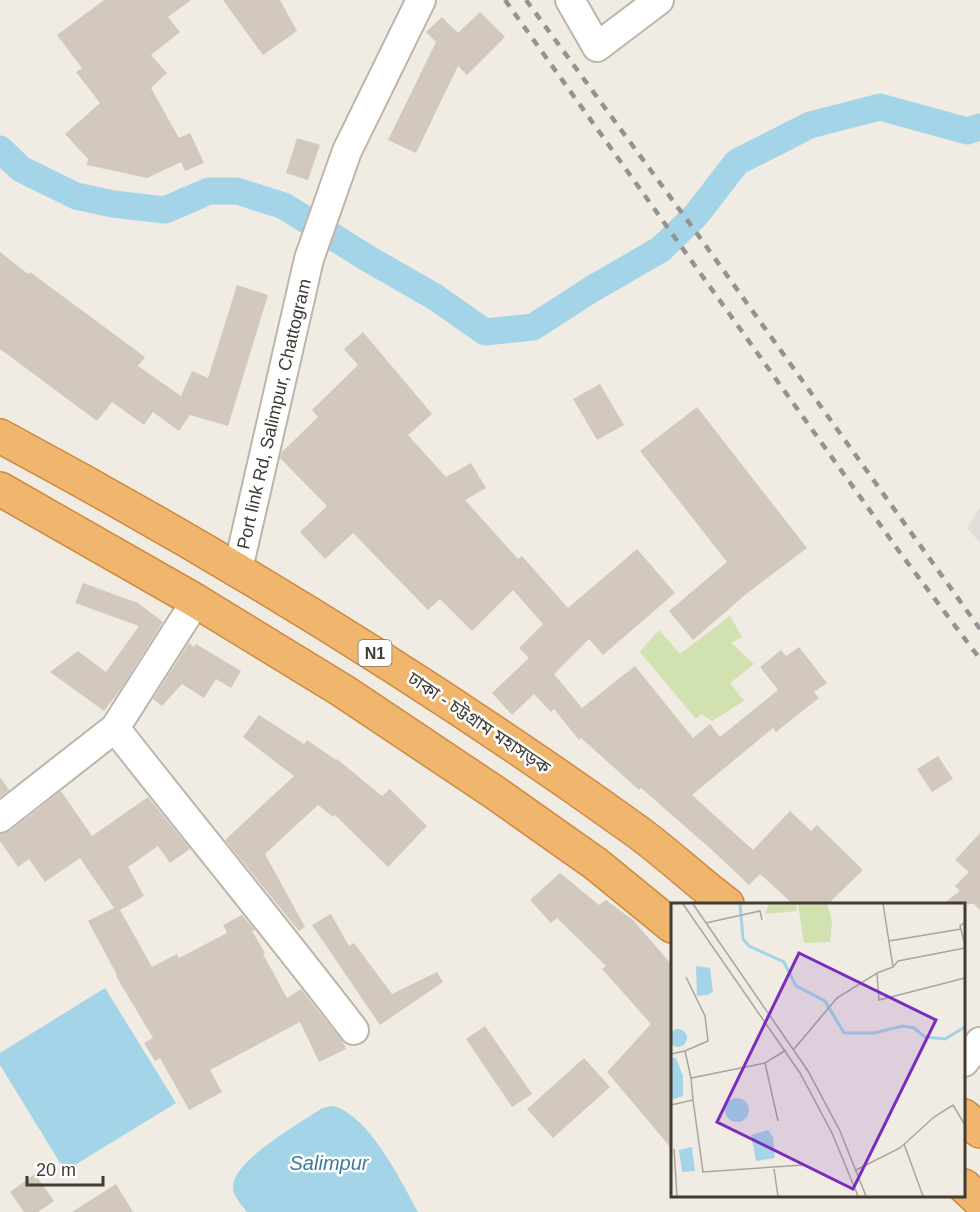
<svg xmlns="http://www.w3.org/2000/svg" width="980" height="1212" font-family="Arial,'Noto Sans Bengali',sans-serif">
	<style>
		.industrial { fill: #e2ddd8 }
		.green { fill: #d1e1af }
		.water { fill: #a4d4e8 }
		.lines { fill: none; stroke-linecap: round; stroke-linejoin: round }
		.canal { stroke: #a4d4e8; stroke-width: 27 }
		.building { fill: #d3c8bd }
		.minor-casing { stroke: #bdb4aa; stroke-width: 32 }
		.highway-casing { stroke: #ce893f; stroke-width: 36 }
		.minor { stroke: #fff; stroke-width: 28 }
		.highway { stroke: #f0b66e; stroke-width: 33 }
		.rail { stroke: #939393; stroke-width: 4.5; stroke-dasharray: 8 8; stroke-linecap: butt }
		.labels { text-anchor: middle; dominant-baseline: central; stroke-width: 5; stroke-linejoin: round; paint-order: stroke }
		.shield { fill: #fff; stroke: #7a7671; stroke-width: 1.5 }
		.shield-label { font-size: 16px; font-weight: bold; fill: #413b34 }
		.street-label { font-size: 18px; fill: #413b34; stroke: #fff }
		.water-label { font-size: 20px; font-style: italic; fill: #367c9b; stroke: #fff }
		.inset-river { fill: none; stroke: #a4d4e8; stroke-width: 3 }
		.inset-road { fill: none; stroke: #aaa59d; stroke-width: 1.5 }
		.view { fill: #7b2cbf; fill-opacity: 0.15; stroke: #7b2cbf; stroke-width: 3 }
		.inset-edge { fill: none; stroke: #413b34; stroke-width: 3 }
	</style>
	<rect width="100%" height="100%" fill="#f0ebe3"/>
	<!-- industrial -->
	<path class="industrial" d="M980 508V543L967 528Z"/>
	<!-- green -->
	<path class="green" d="M730 616 742 637 731 643 754 664 730 683 744 701 712 721 701 714 696 719 640 652 659 630 680 654Z"/>
	<!-- water -->
	<path class="water" d="M105 988 176 1103 65 1171 0 1065V1053Z
		M333 1106C369 1115 401 1181 418 1212H247C242 1205 233 1196 233 1188 231 1161 301 1123 322 1108Z"/>
	<g class="lines">
		<!-- canal -->
		<path class="canal" d="M0 149 21 169 76 196 113 204 165 210 209 191H237L284 206 367 258 435 297 485 332 533 327 592 289 661 249 696 215 737 162 810 125 880 107 967 131 980 127"/>
	</g>
	<!-- building -->
	<path class="building" d="M104 0H191L168 17 180 32 151 55 167 73 151 88 179 138 190 133 204 163 185 171 181 162 147 178 87 165 88 159 65 134 100 103 76 72 82 68 57 35Z
		M223 0H280L297 31 263 55Z
		M480 12 505 37 467 75 458 66 416 153 388 140 436 42 426 32 442 17 458 33Z
		M297 138 320 145 308 180 286 173Z
		M0 252 28 274 30 272 145 357 138 366 181 396 192 371 208 378 237 285 268 295 228 426 190 415 179 431 153 412 144 425 112 402 97 421 0 349Z
		M363 332 432 414 408 435 446 477 471 463 486 488 465 500 518 559 522 556 568 608 637 549 675 593 603 655 589 639 554 674 582 708 635 666 693 738 710 724 720 737 778 690 760 667 781 650 786 656 799 647 827 683 814 692 819 698 776 732 773 728 692 795 753 850 790 811 811 831 817 825 863 870 828 904H793L760 874 749 885 712 850 641 788 639 790 581 738 579 740 554 709 551 712 534 694 512 715 492 693 529 658 519 648 543 624 513 590 472 631 440 599 428 610 353 533 325 559 300 532 327 506 280 458 282 452 318 417 312 410 358 365 344 349Z
		M600 384 624 425 597 440 573 399Z
		M697 407 807 548 745 595 693 640 669 611 727 562 640 451Z
		M83 583 138 603 163 622 120 690 104 711 50 672 78 651 106 672 139 626 75 603Z
		M189 643 194 647 196 644 241 671 231 688 216 679 204 698 182 684 162 706 153 699Z
		M259 715 304 744 307 740 336 760 337 759 382 796 390 789 427 826 388 867 335 815 333 817 318 805 265 854 305 927 299 931 225 840 294 776 243 737Z
		M938 756 953 779 932 792 917 769Z
		M0 777 9 790 0 797Z
		M61 791 92 836 148 797 190 849 170 863 158 846 128 867 144 896 120 910 152 967 177 954 179 958 227 933 223 925 242 915 255 930 252 931 265 953 263 954 287 998 301 989 343 1042 346 1049 319 1062 300 1022 210 1070 222 1092 189 1110 160 1058 155 1061 144 1043 153 1038 116 976 117 975 88 921 114 908 80 858 45 882 29 859 18 867 0 841V834L10 831Z
		M980 833V910L974 904H943L960 891 955 886 969 872 955 860Z
		M560 873 599 905 606 900 633 920 672 965V1149L607 1072 651 1024 602 969 606 966 557 918 551 923 530 900Z
		M331 914 349 946 354 943 392 994 437 972 443 982 380 1025 312 925Z
		M485 1026 532 1094 512 1107 466 1039Z
		M584 1058 610 1087 553 1138 527 1109Z
		M35 1174 54 1201 38 1212H24L10 1192Z
		M116 1184 133 1212H72Z"/>
	<g class="lines">
		<defs>
			<path id="minor" d="M570 0 597 47 659 0
				M238 569 309 259 347 151 421 0
				M115 728C194 829 276 928 354 1030
				M0 818 115 728 196 601
				M964 1062 980 1042"/>
			<path id="highway" d="M0 436C220 554 433 685 635 830 667 853 696 881 727 904
				M0 489 196 601 343 691 494 792 596 864 672 926
				M964 1116 980 1131
				M964 1186 980 1201"/>
		</defs>
		<!-- minor casing -->
		<use href="#minor" class="minor-casing"/>
		<!-- highway casing -->
		<use href="#highway" class="highway-casing"/>
		<!-- minor -->
		<use href="#minor" class="minor"/>
		<!-- highway -->
		<use href="#highway" class="highway"/>
		<!-- rail -->
		<path class="rail" d="M505 0 901 554 980 659
			M526 0 701 239 980 629"/>
	</g>
	<g class="labels">
		<!-- shield labels -->
		<rect class="shield" x="358.5" y="640" width="33" height="26" rx="4.5"/>
		<g class="shield-label">
			<text x="375" y="653">N1</text>
		</g>
		<!-- street labels -->
		<g class="street-label">
			<text transform="translate(274 414) rotate(-77)">Port link Rd, Salimpur, Chattogram</text>
			<text transform="translate(479 723) rotate(34)">ঢাকা - চট্টগ্রাম মহাসড়ক</text>
		</g>
		<!-- water labels -->
		<g class="water-label">
			<text x="329" y="1163">Salimpur</text>
		</g>
	</g>
	<!-- overview -->
	<g transform="translate(671 903)">
		<rect width="294" height="294" fill="#f0ebe3"/>
		<path d="M98 1H125L126 8 94 11ZM127 1H156L161 18 159 39 133 40Z" fill="#d1e1af"/>
		<path d="M25 63 39 65 42 89 36 92 26 93ZM-2 135a9 9 0 1 1 18 0a9 9 0 1 1-18 0ZM0 154 5 155 12 173V193L0 197ZM54 207a12 12 0 1 1 24 0a12 12 0 1 1-24 0ZM97 227 102 234 104 255 85 258 80 232ZM21 244 24 268 11 269 8 247Z" fill="#a4d4e8"/>
		<path class="inset-river" d="M69 1 72 36 78 43 113 59 125 83 154 98 173 130H203L232 123 243 125 254 134 274 136 294 124"/>
		<path class="inset-road" d="M12 1 129 170 161 230 187 293M22 1 137 168 169 228 195 293M294 19 289 23 294 42M35 20 89 8 91 17M218 38 290 26M222 64 227 58 294 45M206 70 222 64 212 1M123 146 166 95 206 70 208 97 294 75M14 148 37 138 34 113 15 74M0 151 14 148 20 175 94 160 115 147M94 160 107 218M22 197 32 269 132 262M0 202 22 197 20 175M233 241 252 293M3 246 6 293M103 266 107 293M185 267 229 245 263 214 282 202 294 222"/>
		<path class="view" d="M128 50 265 117 182 286 46 219Z"/>
		<rect width="294" height="294" class="inset-edge"/>
	</g>
	<!-- scale -->
	<path d="M27 1176v9h76v-9" fill="none" stroke="#413b34" stroke-width="3"/>
	<text x="36" y="1176" font-size="18" fill="#413b34" stroke="#ffffff" stroke-width="4.5" paint-order="stroke">20 m</text>
</svg>
